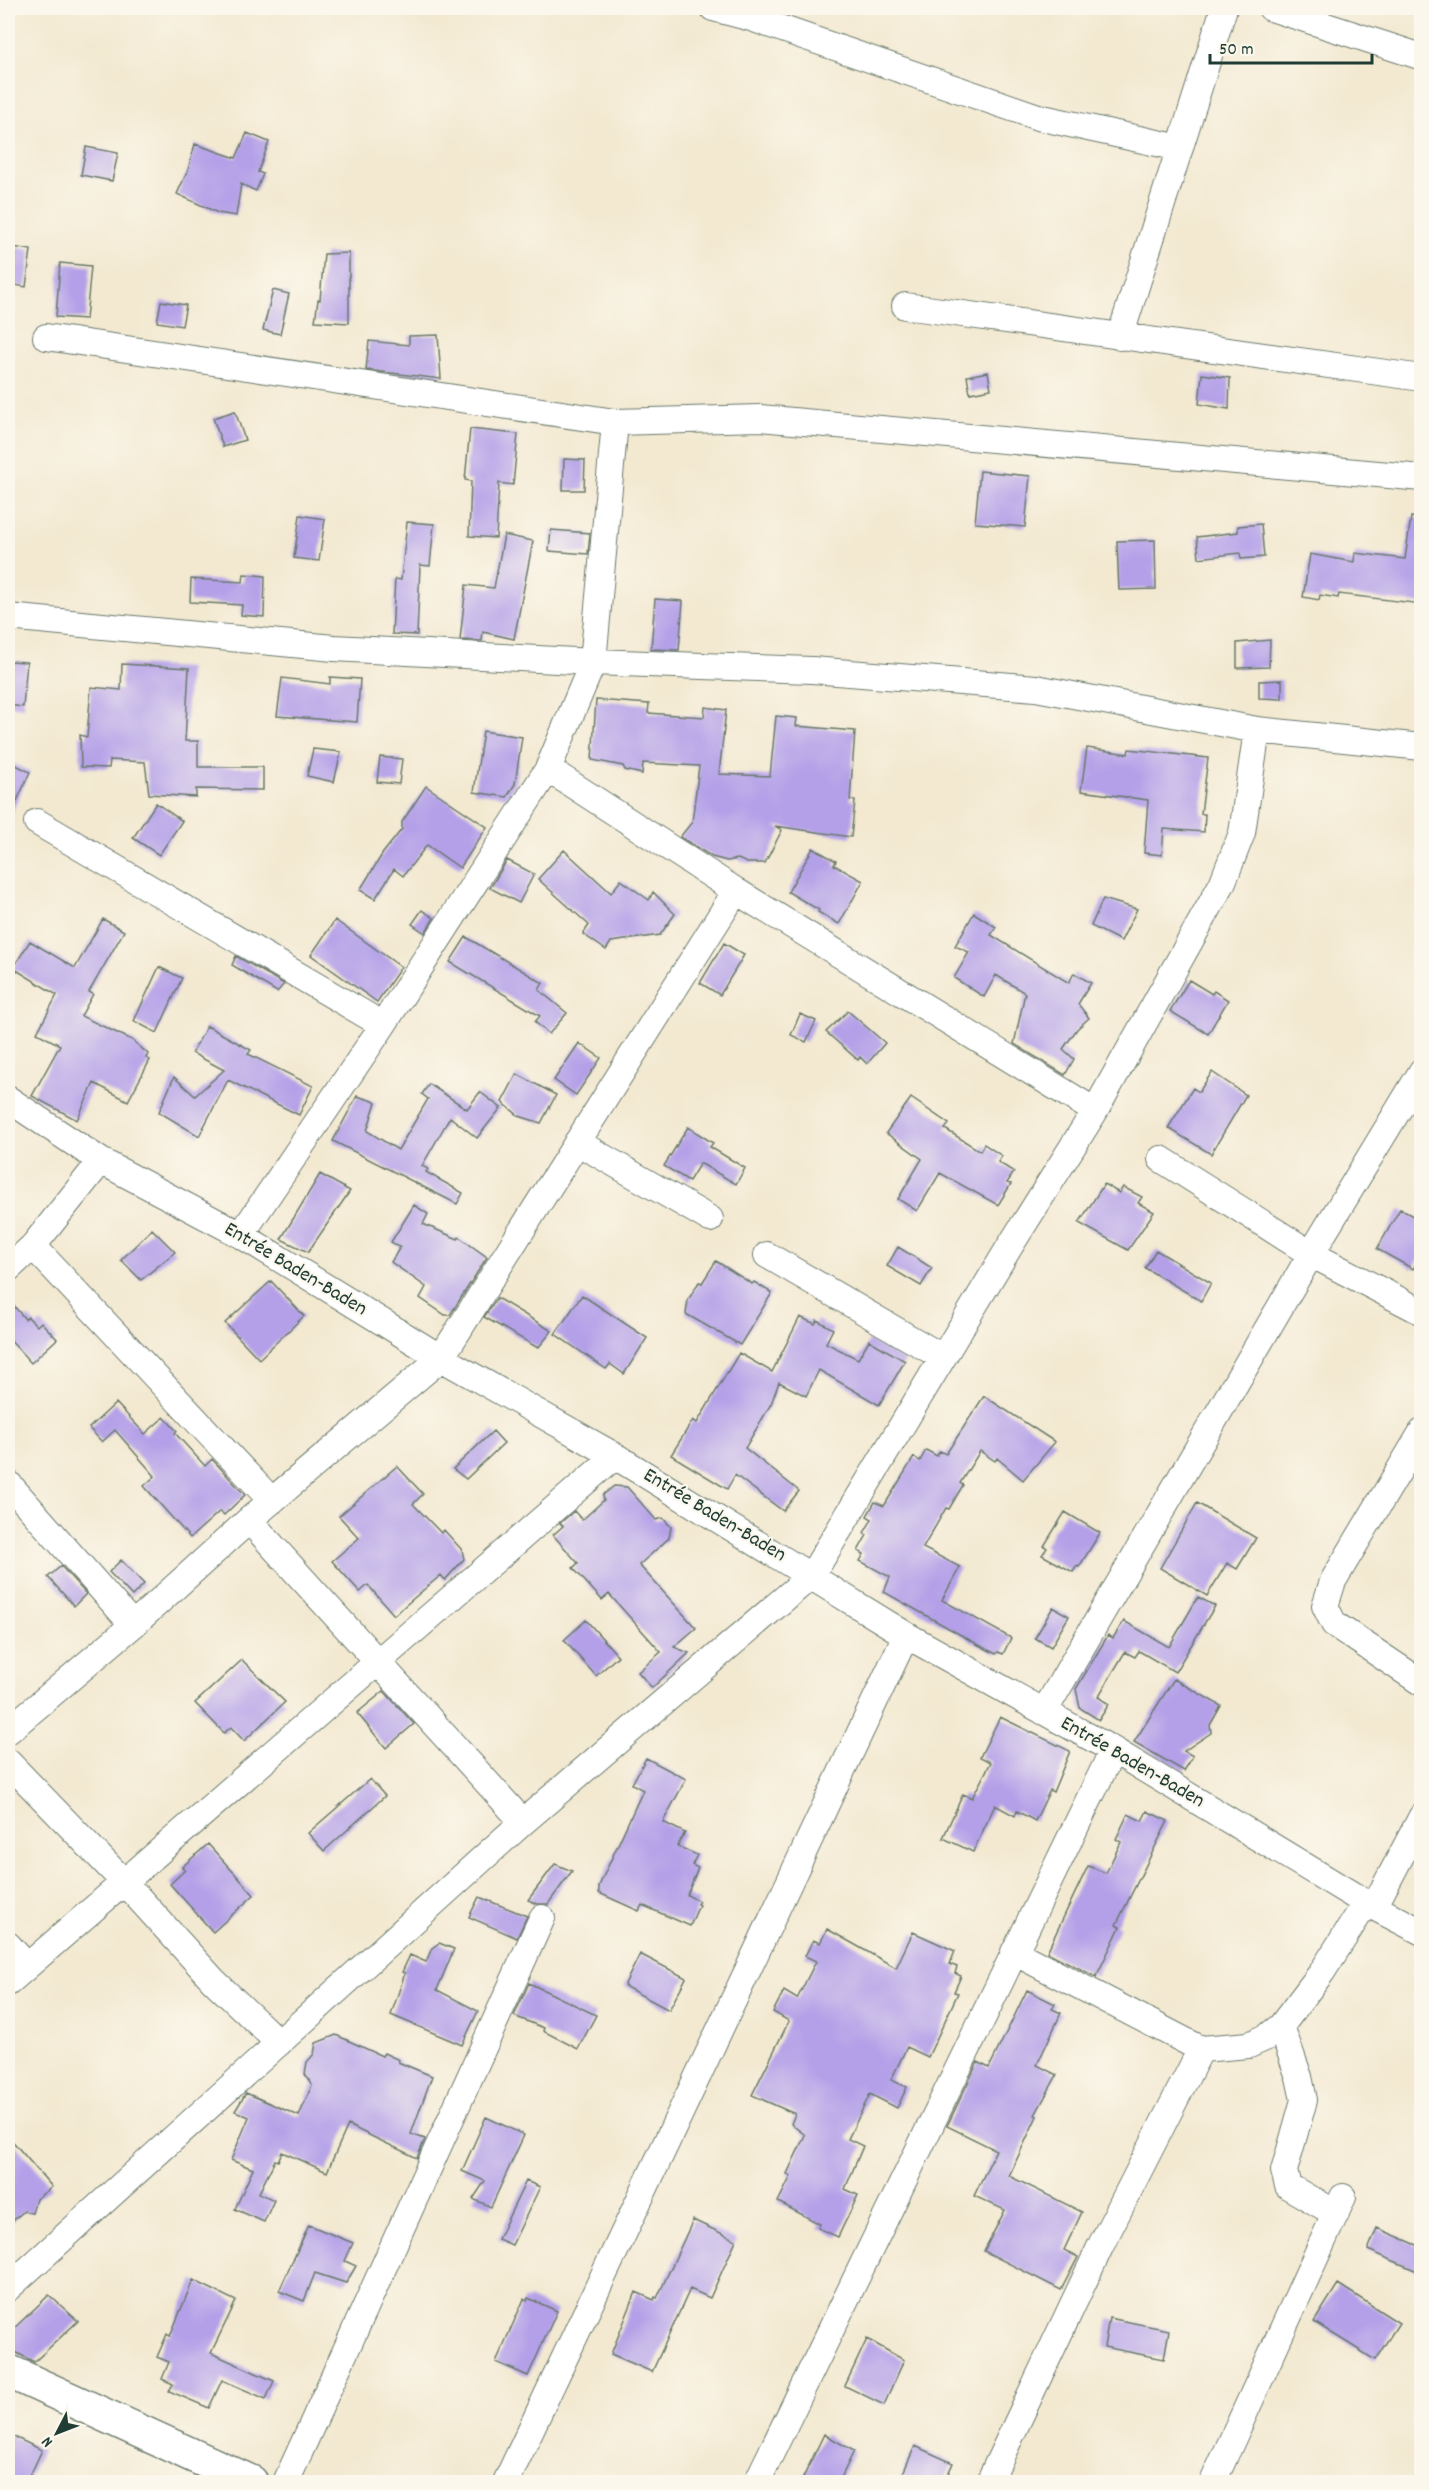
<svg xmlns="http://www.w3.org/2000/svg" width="1429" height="2490" font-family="Dekko,sans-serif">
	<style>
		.building { fill: #b4a0e8 }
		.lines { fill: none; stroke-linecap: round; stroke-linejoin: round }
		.street-casing { stroke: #69796b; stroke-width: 28 }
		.secondary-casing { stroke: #69796b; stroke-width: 36 }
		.street { stroke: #fff; stroke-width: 26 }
		.secondary { stroke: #fff; stroke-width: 33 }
		.labels { text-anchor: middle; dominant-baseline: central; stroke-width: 4.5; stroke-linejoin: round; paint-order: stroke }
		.street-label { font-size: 21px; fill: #1f3d34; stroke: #fbf7ec }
	</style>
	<rect width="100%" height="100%" fill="#fbf7ec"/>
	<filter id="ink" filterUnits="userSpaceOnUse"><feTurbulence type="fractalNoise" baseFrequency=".0167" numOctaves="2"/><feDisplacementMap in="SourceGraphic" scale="12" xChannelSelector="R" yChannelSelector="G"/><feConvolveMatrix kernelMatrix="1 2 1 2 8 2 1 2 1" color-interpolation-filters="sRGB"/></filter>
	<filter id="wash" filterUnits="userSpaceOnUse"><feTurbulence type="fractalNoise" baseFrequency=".008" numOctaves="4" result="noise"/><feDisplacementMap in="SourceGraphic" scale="24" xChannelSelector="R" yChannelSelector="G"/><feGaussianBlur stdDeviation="1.35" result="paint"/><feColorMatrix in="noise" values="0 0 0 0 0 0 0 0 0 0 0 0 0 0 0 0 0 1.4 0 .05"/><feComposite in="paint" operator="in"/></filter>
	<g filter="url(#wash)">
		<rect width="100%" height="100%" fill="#f3e9d1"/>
		<g id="blocks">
			<!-- building -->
			<path class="building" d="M247 133 269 142 258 172 263 174 256 191 241 184 236 216 218 213 177 194 188 170 195 144 236 158Z
				M86 147 118 153 112 181 81 175Z
				M13 247 31 250 26 287 9 284Z
				M349 253V323L315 321 318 300H320L324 254Z
				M60 263 91 266 86 319 56 317Z
				M273 290 289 294 280 334 263 330Z
				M161 301 186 305 182 326 157 322Z
				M438 335 441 379 366 370 369 341 409 345V336Z
				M988 372 991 389 970 393 967 376Z
				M1202 374 1230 378 1229 409 1199 404Z
				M235 411 245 440 223 447 213 418Z
				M470 429 518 434 513 485 499 483 496 538 469 536 471 481 465 480Z
				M564 459 585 460 584 490H563Z
				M980 471 1030 476 1025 527 975 523Z
				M300 515 325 519 319 561 294 558Z
				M1411 517 1422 518V604L1339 594 1338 598 1320 595 1319 600 1303 597 1310 554 1354 562 1355 553 1405 559Z
				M407 522 434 524 430 566 420 565 417 635 392 634 395 579 401 580Z
				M1261 524 1264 557 1241 559 1240 553 1199 558 1197 537 1238 532V526Z
				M551 530 590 533 588 554 549 551Z
				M504 535 533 541 514 639 483 632 482 641 460 640 466 585 494 588Z
				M1155 540 1156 589 1119 590 1117 541Z
				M244 574 265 576 264 617 241 615 242 605 190 602 191 579 243 582Z
				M655 599 683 601 679 650 651 649Z
				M1270 640 1269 667 1237 668V643Z
				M8 661 27 662 23 707 8 705Z
				M122 664 189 668 185 741H198V767H263V790L196 789V797L149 794 145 762 110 760 109 768 81 767 80 735 87 737 91 687 121 690Z
				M330 677 360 679 357 722 277 716 282 678 330 684Z
				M1282 680V699L1259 698V681Z
				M596 700 649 704 648 713 704 717 705 707 726 710 719 774 770 776 776 716 797 718 796 726 855 731 850 800 855 801 851 837 775 826 782 830 765 863H747L738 859 727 861 712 857 680 837 692 822 699 766 643 763 642 774 625 770 623 766 592 760Z
				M483 731 522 737 515 784 507 797 474 792Z
				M1087 748 1128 754 1129 749 1208 758 1201 814H1205L1204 832 1164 829 1162 855 1144 853 1148 800 1081 791Z
				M313 749 341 752 334 782 307 776Z
				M380 757 402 759 399 784 377 782Z
				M8 761 30 772 8 821Z
				M426 786 487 827 460 868 427 845 403 876 394 869 375 899 360 890 383 853 402 829V822Z
				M156 803 182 821 159 855 133 838Z
				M813 848 836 861 834 865 863 881 839 924 818 912 819 910 788 892Z
				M564 850 611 893 621 880 649 900 653 892 675 914 660 935 611 942 606 950 583 934 589 925 538 879Z
				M507 860 534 874 519 903 490 888Z
				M1103 899 1137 909 1121 941 1091 926Z
				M422 910 434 918 425 933 412 924Z
				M974 913 996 927 991 935 1069 983 1074 973 1091 983 1078 1004 1089 1018 1077 1029 1063 1049 1074 1059 1065 1075 1014 1044 1025 993 996 975 984 997 954 978 969 952 955 946Z
				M103 919 124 931 89 992 93 994 81 1016 132 1040 148 1054 146 1058 150 1060 128 1101 94 1083 77 1120 32 1096 60 1045 37 1033 57 995 13 968 30 941 75 968Z
				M335 920 401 967 377 1002 311 955Z
				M466 937 543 983 539 990 567 1013 549 1034 535 1022 540 1016 450 962Z
				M724 943 744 955 720 995 700 983Z
				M236 956 284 984 277 992 232 965Z
				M159 967 182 978 157 1033 134 1021Z
				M1189 980 1212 994 1214 991 1228 1000 1208 1034 1170 1011Z
				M848 1011 885 1043 867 1064 860 1057 858 1060 826 1032Z
				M800 1014 816 1021 806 1042 791 1035Z
				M207 1026 251 1050 248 1054 313 1086 299 1115 228 1080 199 1136 159 1112 174 1077 195 1096 224 1070 192 1053Z
				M579 1043 601 1058 576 1095 554 1080Z
				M1212 1072 1246 1095 1211 1154 1168 1128 1193 1088 1199 1092Z
				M517 1074 556 1095 541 1123 519 1116 502 1102Z
				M429 1084 467 1109 480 1092 501 1108 477 1138 450 1117 422 1166 428 1169 426 1172 463 1193 457 1204 333 1141 357 1096 376 1102 367 1131 398 1150 428 1099 422 1094Z
				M911 1098 949 1124 945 1129 980 1151 984 1144 1002 1156 998 1162 1014 1172 1007 1183 1011 1184 998 1205 940 1173 917 1211 898 1199 922 1159 886 1133Z
				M688 1127 713 1143 710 1147 745 1168 736 1184 700 1163 689 1181 664 1166Z
				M320 1174 350 1191 308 1252 281 1239Z
				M1104 1184 1119 1193 1123 1187 1142 1197 1138 1203 1154 1212 1128 1250 1079 1223Z
				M414 1205 428 1214 423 1224 458 1239 459 1237 487 1257 450 1315H445L420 1298 426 1287 391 1262 400 1247 391 1242Z
				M1400 1209 1422 1221V1254L1413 1269 1377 1249Z
				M152 1229 175 1252 141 1280 121 1260Z
				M898 1247 932 1268 921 1286 887 1266Z
				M1156 1250 1211 1283 1201 1301 1145 1268Z
				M716 1261 752 1284 754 1282 772 1293 740 1345 686 1314 688 1300 699 1282 702 1283Z
				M271 1281 304 1316 259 1359 225 1323Z
				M582 1295 647 1338 624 1374 610 1364 606 1369 555 1334Z
				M497 1298 552 1331 538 1348 484 1317Z
				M8 1299 25 1319 28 1317 37 1326 41 1322 57 1339 31 1363 8 1338Z
				M800 1317 815 1324 817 1320 833 1329 826 1343 858 1359 869 1340 905 1361 879 1405 819 1370 806 1396 779 1382 771 1404 745 1448 799 1491 783 1511 735 1475 727 1489 671 1455 693 1420 697 1423 739 1353 772 1372Z
				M984 1396 1055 1442 1023 1480 997 1458 995 1461 980 1451 960 1483 963 1485 949 1509 946 1508 923 1548 960 1567 942 1600 1011 1638 1003 1654 998 1652 996 1654 977 1644 884 1592 890 1577 860 1561 864 1554 858 1551 867 1535 864 1533 872 1519 867 1516 875 1502 884 1506 914 1457 920 1461 926 1450 937 1456 940 1451 946 1454Z
				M116 1403 145 1434 164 1417 177 1431 175 1433 205 1466 212 1459 245 1495 224 1515 220 1511 190 1538 144 1486 155 1476 115 1430 102 1442 89 1428Z
				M493 1431 504 1443 466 1479 453 1469Z
				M397 1466 423 1494 413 1504 441 1533 444 1530 462 1550 464 1559 445 1580 441 1575 394 1615 368 1585 360 1592 332 1561 359 1538 339 1516Z
				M614 1486 627 1487 656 1520 663 1518 671 1527 669 1538 639 1565 696 1628 674 1647 689 1653 652 1688 638 1672 661 1652 609 1594 602 1600 573 1568 578 1563 553 1535 563 1526 560 1523 574 1511 582 1520 604 1500 603 1495Z
				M1197 1503 1256 1538 1237 1569 1227 1563 1207 1596 1160 1568Z
				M1065 1512 1100 1533 1079 1567 1077 1566 1073 1572 1042 1555 1047 1548 1044 1546Z
				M121 1560 144 1584 132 1596 109 1572Z
				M61 1566 86 1594 74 1606 48 1577Z
				M1198 1597 1215 1606 1175 1672 1139 1651 1135 1657 1125 1652 1098 1697 1109 1704 1099 1720 1080 1708 1076 1689 1108 1635 1113 1638 1124 1621 1169 1647Z
				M1053 1607 1069 1616 1051 1647 1035 1638Z
				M586 1620 618 1656 596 1676 564 1640Z
				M242 1660 285 1702 244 1741 231 1727 224 1733 195 1703Z
				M1174 1679 1221 1706 1210 1725 1211 1733 1184 1751 1193 1756 1184 1771 1134 1742Z
				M384 1691 414 1724 386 1748 357 1713Z
				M1000 1717 1070 1751 1053 1792 1050 1790 1035 1821 1017 1811 1015 1816 995 1805 973 1852 943 1838 963 1794 972 1798 991 1762 980 1757Z
				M646 1758 686 1779 663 1822 685 1833 677 1846 697 1855 692 1865 698 1868 687 1895 699 1901 697 1904 699 1905 690 1926 642 1905 639 1911 599 1893V1886L643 1790 632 1784Z
				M370 1779 385 1796 324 1851 308 1833Z
				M1147 1811 1168 1821 1116 1925 1120 1927 1096 1977 1047 1952 1088 1866 1106 1873 1121 1842 1116 1839 1128 1814 1142 1821Z
				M208 1844 254 1895 213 1932 170 1884 185 1870 182 1867Z
				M555 1864 572 1871 548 1904H538L528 1900Z
				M479 1897 527 1916 517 1938 469 1917Z
				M827 1929 896 1968 913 1932 955 1951 950 1964 957 1967 955 1973 961 1976 954 1992 958 1993 928 2057 907 2047 891 2080 907 2087 897 2108 870 2094 848 2139 863 2146 845 2189 858 2195 838 2237 818 2228 820 2224 778 2202 791 2176 787 2174 805 2135 791 2124 795 2114 752 2095 789 2021 773 2012 784 1991 797 1999 816 1961 805 1956 813 1940 820 1943Z
				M439 1943 454 1949 437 1990 478 2011 462 2045 391 2015 405 1973 402 1972 410 1955 426 1962 432 1948Z
				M640 1954 686 1978 669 2010 624 1986Z
				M529 1983 596 2015 578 2049 543 2031 544 2028 514 2016Z
				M1027 1990 1055 2004 1052 2009 1061 2013 1037 2065 1057 2075 1035 2115 1037 2116 1009 2176 1082 2212 1064 2250 1078 2257 1061 2290 984 2251 1005 2210 974 2196 996 2150 947 2126 978 2062 989 2068Z
				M336 2035 382 2056 384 2053 399 2060 398 2062 432 2076 411 2134 425 2139 417 2158 348 2125 327 2172 282 2152 278 2161 275 2160 259 2193 274 2200 264 2222 235 2209 253 2169 231 2160 249 2117 235 2111 246 2093 299 2116 312 2085 305 2074 307 2062 314 2054 316 2043Z
				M486 2117 524 2135 491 2207 473 2199 485 2181 462 2171Z
				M8 2136 52 2187 36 2199 32 2213 24 2211 8 2225Z
				M526 2181 540 2187 512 2245 498 2239Z
				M693 2220 736 2240 710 2298 690 2289 652 2372 611 2354 636 2292 654 2300 655 2297 657 2298Z
				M309 2225 353 2243 345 2261 356 2266 346 2283 315 2273 304 2301 279 2291Z
				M1377 2228 1422 2247V2273L1368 2250Z
				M193 2280 236 2301 211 2353 274 2381 266 2399 222 2380 209 2408 169 2391 173 2384 162 2379 169 2362 157 2357 167 2334 170 2336Z
				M1338 2284 1399 2323 1375 2360 1314 2322Z
				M49 2295 78 2321 34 2362 8 2348V2334Z
				M528 2298 557 2311 528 2376 496 2362 524 2299 527 2301Z
				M1109 2318 1169 2330 1164 2359 1104 2347Z
				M867 2339 904 2360 884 2405 845 2386Z
				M8 2434 42 2450 27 2482H8Z
				M824 2434 854 2451 839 2482H812L803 2478Z
				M915 2446 953 2463 944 2482H899Z"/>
		</g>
	</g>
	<g filter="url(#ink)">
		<use href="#blocks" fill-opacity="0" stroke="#69796b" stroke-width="1.5"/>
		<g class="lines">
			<defs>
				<path id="street" d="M713 8 751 18 1038 117 1180 148
					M1271 8 1422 57
					M905 306 1422 378
					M46 337 615 422 760 418 1422 478
					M1120 337 1224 8
					M8 617 334 648 593 662 812 670 1036 688 1257 730 1422 747
					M548 769 736 891 1095 1111
					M37 822 383 1025
					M8 1099 101 1161 241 1235 441 1358 615 1456 906 1635 1113 1750 1366 1903 1422 1932
					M577 1142 710 1219
					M1161 1159 1311 1254 1422 1312
					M241 1235 383 1025 548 769 593 662 615 422
					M33 1246 272 1501
					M767 1255 942 1357
					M8 1269 33 1246 101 1161
					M1422 1432 1333 1581 1325 1606 1334 1624 1422 1683
					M8 1483 133 1625
					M249 1520 523 1822
					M1044 1712 1311 1254 1422 1071
					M8 1731 133 1625 249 1520 441 1358 736 891
					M8 1762 124 1882 214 1981 279 2043
					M1374 1907 1422 1816
					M8 1945 27 1966
					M1014 1952 1201 2049 1249 2045 1267 2037 1281 2026 1322 1972 1366 1903
					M8 1983 615 1456
					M1281 2026 1299 2077 1304 2100 1284 2171 1288 2186 1336 2214
					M8 2288 523 1822 812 1575 1010 1246 1095 1111 1222 884 1242 833 1257 730
					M286 2482 542 1918
					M506 2482 906 1635
					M757 2482 1113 1750
					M989 2482 1101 2245 1201 2049
					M1213 2482 1343 2197"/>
				<path id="secondary" d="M8 2371 251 2482"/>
			</defs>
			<!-- street casing -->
			<use href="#street" class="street-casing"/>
			<!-- secondary casing -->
			<use href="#secondary" class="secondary-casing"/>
			<!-- street -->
			<use href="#street" class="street"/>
			<!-- secondary -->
			<use href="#secondary" class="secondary"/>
		</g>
	</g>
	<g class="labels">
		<!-- street labels -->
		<g class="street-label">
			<text transform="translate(295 1270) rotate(31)">Entrée Baden-Baden</text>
			<text transform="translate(714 1516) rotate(31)">Entrée Baden-Baden</text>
			<text transform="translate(1132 1763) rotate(30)">Entrée Baden-Baden</text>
		</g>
	</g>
	<!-- margin -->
	<rect width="1429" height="2490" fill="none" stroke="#fbf7ec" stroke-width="30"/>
	<!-- north arrow -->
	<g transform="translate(57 2433) rotate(228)" stroke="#fbf7ec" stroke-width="4.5" paint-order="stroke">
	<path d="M0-4.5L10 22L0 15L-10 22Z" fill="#1f3d34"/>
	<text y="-9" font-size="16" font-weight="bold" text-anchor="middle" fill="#1f3d34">N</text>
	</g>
	<!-- scale -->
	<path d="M1210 54v9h162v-9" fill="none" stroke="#1f3d34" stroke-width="3"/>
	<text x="1219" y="54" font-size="18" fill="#1f3d34" stroke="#fbf7ec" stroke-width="4.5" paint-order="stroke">50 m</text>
</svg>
